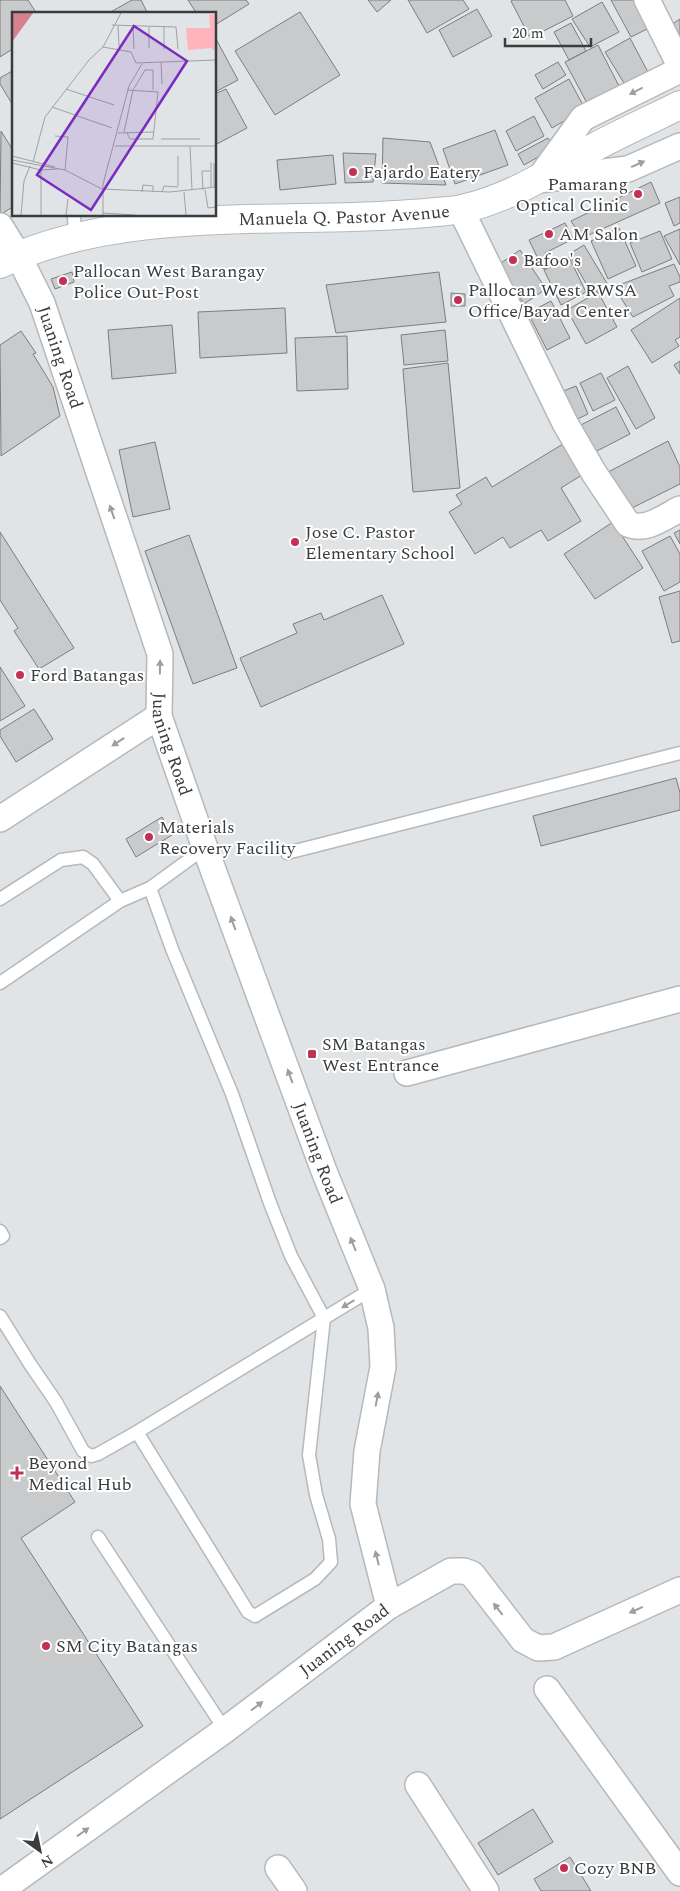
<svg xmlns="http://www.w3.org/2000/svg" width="680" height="1891" font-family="Spectral,serif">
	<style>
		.building { fill: #c8cacc; stroke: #7b7d7f }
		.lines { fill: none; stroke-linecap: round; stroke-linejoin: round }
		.service-casing { stroke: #b6b8ba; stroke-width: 15 }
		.minor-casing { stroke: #b6b8ba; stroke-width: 28 }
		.secondary-casing { stroke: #b6b8ba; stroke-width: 30 }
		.service { stroke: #fff; stroke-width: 12 }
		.minor { stroke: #fff; stroke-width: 25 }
		.secondary { stroke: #fff; stroke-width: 28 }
		.oneway { fill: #9d9e9e }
		.poi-dot { fill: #c03155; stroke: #fff; stroke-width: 2 }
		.labels { text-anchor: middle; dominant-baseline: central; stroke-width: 4; stroke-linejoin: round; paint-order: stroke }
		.poi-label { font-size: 18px; fill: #3b3c3d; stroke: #fff; text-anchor: start }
		.street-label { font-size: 18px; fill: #3b3c3d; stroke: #fff }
		.inset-road { fill: none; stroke: #9fa1a2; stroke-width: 1 }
		.view { fill: #7b2cbf; fill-opacity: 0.15; stroke: #7b2cbf; stroke-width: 2.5 }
		.inset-edge { fill: none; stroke: #3b3c3d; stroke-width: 2.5 }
	</style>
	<rect width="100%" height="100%" fill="#e1e4e6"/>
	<!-- building -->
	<path class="building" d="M0 0H28L37 14H14V48L0 57Z
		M132 0H141L148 14H107Z
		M188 0H246L249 4 215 25V14H197Z
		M368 0H391L377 12Z
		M408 0H463L469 9 427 33Z
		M513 0H565L573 16 530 38 511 1Z
		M611 0H637L651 27 631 37Z
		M602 2 619 32 590 47 572 19Z
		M477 9 492 36 453 57 439 30Z
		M300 12 340 75 275 115 235 51Z
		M680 19V39L671 25Z
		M571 23 586 51 569 60 554 32Z
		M215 37 238 80 215 92Z
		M630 38 650 76 627 88 605 52Z
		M598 45 620 88 588 105 565 62Z
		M558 62 566 75 543 89 535 75Z
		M14 70V107L0 84V78Z
		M569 79 585 109 552 128 535 98Z
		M226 89 247 128 215 145V94Z
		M534 116 544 136 516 151 506 131Z
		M495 130 508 165 455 184 443 149Z
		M1 131 14 152V206L0 215Z
		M383 138 430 142 446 185 382 183Z
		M548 138 554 148 524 165 518 154Z
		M343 153 376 154 373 182 345 183Z
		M333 155 336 184 280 190 277 160Z
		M651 182 660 203 582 238 571 221Z
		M680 197V223L674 226 665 203Z
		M565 223 573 239 545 253 551 266 543 269 529 240Z
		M619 228 636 266 608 279 591 241Z
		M680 229V265L664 236Z
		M660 231 672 259 642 272 630 243Z
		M584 245 608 285 592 294 569 254Z
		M520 250 546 289 524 304 498 265Z
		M569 257 586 292 561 305 544 270Z
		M674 264 680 277V282L669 286 674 296 633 317 614 287Z
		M72 272 74 282 55 289 51 279Z
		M439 272 446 322 336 333 326 285Z
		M598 292 617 327 586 344 567 310Z
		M451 293 465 294V306H451Z
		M680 298V337L675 340 679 346 652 363 631 330Z
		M551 301 570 338 547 350 528 313Z
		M285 308 287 353 200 358 198 312Z
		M172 325 176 373 112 379 108 330Z
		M445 330 448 361 404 365 401 335Z
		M21 331 36 353 33 354 53 387 60 416 1 456 0 345Z
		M347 336 348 389 297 391 295 338Z
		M680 361V374L674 365Z
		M448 363 460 488 413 492 403 369Z
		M628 366 655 418 636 429 607 378Z
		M601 373 615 400 593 411 580 383Z
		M576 386 588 414 569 423 556 394Z
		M616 407 630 434 589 455 575 428Z
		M668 441 680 467V484L630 509 608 472Z
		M155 442 170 509 133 517 119 450Z
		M563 444 582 475 561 488 581 521 548 541 541 530 510 548 503 537 475 554 449 512 462 504 456 495 486 477 492 487Z
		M613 522 643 568 595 599 564 554Z
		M680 530V544L674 533Z
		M0 532 74 648 39 669 14 631 18 628 0 600Z
		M189 535 237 668 193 684 145 551Z
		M670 536 680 554V582L664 591 642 551Z
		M680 591V641L672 643 659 597Z
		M382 595 404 644 261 707 240 658 297 633 293 624 321 613 324 620Z
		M0 667 25 706 0 721Z
		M34 709 53 739 16 762 0 736V730Z
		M676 778 680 793V810L541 846 533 816Z
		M162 817 172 835 136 857 126 839Z
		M0 1386 75 1502 21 1538 143 1726 0 1819Z
		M533 1809 553 1842 498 1875 478 1843Z
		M570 1857 591 1891H541L534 1879Z"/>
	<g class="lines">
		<defs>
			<path id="service" d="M74 215 75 236
				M287 853 680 753
				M0 899 61 860 83 857 93 864 120 901
				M0 983 120 901 150 888 205 848
				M0 1231 3 1236 0 1238
				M0 1316 30 1364 56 1402 83 1451 91 1456 98 1454 137 1432 372 1289
				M137 1432 248 1612 255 1616 315 1579 331 1562 329 1539 316 1495 309 1455 324 1318 291 1256 270 1203 232 1094 172 949 150 888
				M98 1537 225 1730"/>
			<g id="minor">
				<path d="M647 0 680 66"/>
				<path d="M538 180 583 118 680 70"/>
				<path d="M538 180 628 169 680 146"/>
				<path d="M461 210 565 423 594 473 628 524C646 532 664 517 680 509"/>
				<path id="s1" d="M0 226 18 255 42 303 160 654 159 716 205 848 324 1171 372 1289 381 1328 383 1367 367 1451 363 1504 389 1606"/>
				<path d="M0 819 159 716"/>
				<path d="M407 1073 680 999"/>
				<path d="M547 1689 680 1873"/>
				<path d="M418 1785 486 1891"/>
				<path d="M278 1868 294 1891"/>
				<path id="s2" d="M0 1891 225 1730 389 1606 451 1571H464L472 1574 523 1640 538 1648 554 1647 680 1590"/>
			</g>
			<g id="secondary">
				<path id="s3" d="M0 264C101 214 241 220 353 217 381 216 408 215 436 212 445 211 454 211 462 209 511 198 552 171 595 147 623 132 652 119 680 105"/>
			</g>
		</defs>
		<!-- service casing -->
		<use href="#service" class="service-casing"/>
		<!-- minor casing -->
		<use href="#minor" class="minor-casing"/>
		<!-- secondary casing -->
		<use href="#secondary" class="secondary-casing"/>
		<!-- service -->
		<use href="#service" class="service"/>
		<!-- minor -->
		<use href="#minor" class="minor"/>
		<!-- secondary -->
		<use href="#secondary" class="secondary"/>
	</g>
	<!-- one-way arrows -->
	<defs><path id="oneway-solid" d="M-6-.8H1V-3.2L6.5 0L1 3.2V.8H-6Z" transform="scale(1.25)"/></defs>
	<g class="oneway">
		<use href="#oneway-solid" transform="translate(636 91) rotate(153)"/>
		<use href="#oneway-solid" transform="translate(638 164) rotate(-24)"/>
		<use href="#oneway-solid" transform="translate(112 512) rotate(-109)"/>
		<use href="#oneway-solid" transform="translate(160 667) rotate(-89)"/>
		<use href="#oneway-solid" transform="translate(118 742) rotate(147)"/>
		<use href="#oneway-solid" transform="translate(233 923) rotate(-110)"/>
		<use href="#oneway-solid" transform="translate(290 1076) rotate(-110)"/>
		<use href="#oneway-solid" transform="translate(353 1244) rotate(-112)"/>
		<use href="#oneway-solid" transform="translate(348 1304) rotate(149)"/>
		<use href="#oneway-solid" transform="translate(377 1399) rotate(-79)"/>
		<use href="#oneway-solid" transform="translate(377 1558) rotate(-104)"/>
		<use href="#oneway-solid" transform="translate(498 1609) rotate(-128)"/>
		<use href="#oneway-solid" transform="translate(636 1610) rotate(156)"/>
		<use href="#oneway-solid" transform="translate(257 1706) rotate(-37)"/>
		<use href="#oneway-solid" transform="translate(83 1832) rotate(-36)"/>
	</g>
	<!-- markers -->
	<g class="poi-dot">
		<circle cx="353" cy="172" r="5"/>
		<circle cx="638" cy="194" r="5"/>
		<circle cx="549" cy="234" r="5"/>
		<circle cx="513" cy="260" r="5"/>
		<circle cx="63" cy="281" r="5"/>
		<circle cx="458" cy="300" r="5"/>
		<circle cx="295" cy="542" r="5"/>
		<circle cx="20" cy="675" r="5"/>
		<circle cx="149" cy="837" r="5"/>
		<rect x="307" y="1049" width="10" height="10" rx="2.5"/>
		<path d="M14.5 1465.5h5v5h5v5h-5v5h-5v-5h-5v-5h5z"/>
		<circle cx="46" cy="1646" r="5"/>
		<circle cx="564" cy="1868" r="5"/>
	</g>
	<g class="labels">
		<!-- poi labels -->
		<g class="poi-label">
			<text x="363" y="172">Fajardo Eatery</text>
			<text x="628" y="184" text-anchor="end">Pamarang<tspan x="628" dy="21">Optical Clinic</tspan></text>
			<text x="559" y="234">AM Salon</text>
			<text x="523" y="260">Bafoo's</text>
			<text x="73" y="271">Pallocan West Barangay<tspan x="73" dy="21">Police Out-Post</tspan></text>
			<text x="468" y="290">Pallocan West RWSA<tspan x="468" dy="21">Office/Bayad Center</tspan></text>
			<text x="305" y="532">Jose C. Pastor<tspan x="305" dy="21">Elementary School</tspan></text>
			<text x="30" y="675">Ford Batangas</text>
			<text x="159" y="827">Materials<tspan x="159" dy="21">Recovery Facility</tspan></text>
			<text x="322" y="1044">SM Batangas<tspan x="322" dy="21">West Entrance</tspan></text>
			<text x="28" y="1463">Beyond<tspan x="28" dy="21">Medical Hub</tspan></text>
			<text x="56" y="1646">SM City Batangas</text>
			<text x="574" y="1868">Cozy BNB</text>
		</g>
		<!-- street labels -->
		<g class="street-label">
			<text stroke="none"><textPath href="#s3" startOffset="350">Manuela Q. Pastor Avenue</textPath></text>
			<text stroke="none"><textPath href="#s1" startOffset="145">Juaning Road</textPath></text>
			<text stroke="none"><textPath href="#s1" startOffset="550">Juaning Road</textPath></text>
			<text stroke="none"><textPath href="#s1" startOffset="985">Juaning Road</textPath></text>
			<text stroke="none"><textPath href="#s2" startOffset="426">Juaning Road</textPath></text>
		</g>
	</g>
	<!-- overview -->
	<g transform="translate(12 12)">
		<rect width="204" height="204" fill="#e1e4e6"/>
		<path d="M204 2V40L199 36 176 38 174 16H198L197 3Z" fill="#ffb4bd"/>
		<path d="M0 1H21L0 30Z" fill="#d5828d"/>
		<path class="inset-road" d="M100 13 164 15 166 37M106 14 107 34M121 14 122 37M152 15V37M91 35 119 40 124 51 204 48M137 36V15M149 50 150 72M54 77 102 93M40 95 100 116M112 120 121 78 133 58H141V78M106 121 142 120M115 121 118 127H141L146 80 115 78M43 124 56 125 53 158M149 127H188M103 134H204M178 134 180 178M0 144 43 155M0 148 53 158 90 177 158 180 204 175M21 150 33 105 77 48 91 35 109 1M0 151 29 158 45 157M202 151V175M29 158V203M166 174V144M199 176V150M191 178 190 159H198M193 178 196 196 204 195M130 180 131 173 141 174V180M150 180 152 174 166 175M172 180 174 203M91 201 123 203M9 203 12 169 18 154M54 203 56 187M91 203V172L100 138 117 74 130 52"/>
		<path class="view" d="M122 14 175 49 79 198 25 163Z"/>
		<rect width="204" height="204" class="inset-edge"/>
	</g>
	<!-- north arrow -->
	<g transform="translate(40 1851) rotate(147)" stroke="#ffffff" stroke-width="4" paint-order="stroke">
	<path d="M0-4L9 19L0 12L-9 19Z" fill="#3b3c3d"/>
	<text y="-8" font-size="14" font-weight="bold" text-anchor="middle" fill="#3b3c3d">N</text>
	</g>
	<!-- scale -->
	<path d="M505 38v8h86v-8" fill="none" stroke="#3b3c3d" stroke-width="2.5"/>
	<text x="512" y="38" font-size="15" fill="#3b3c3d" stroke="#ffffff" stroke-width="4" paint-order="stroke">20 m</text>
</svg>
